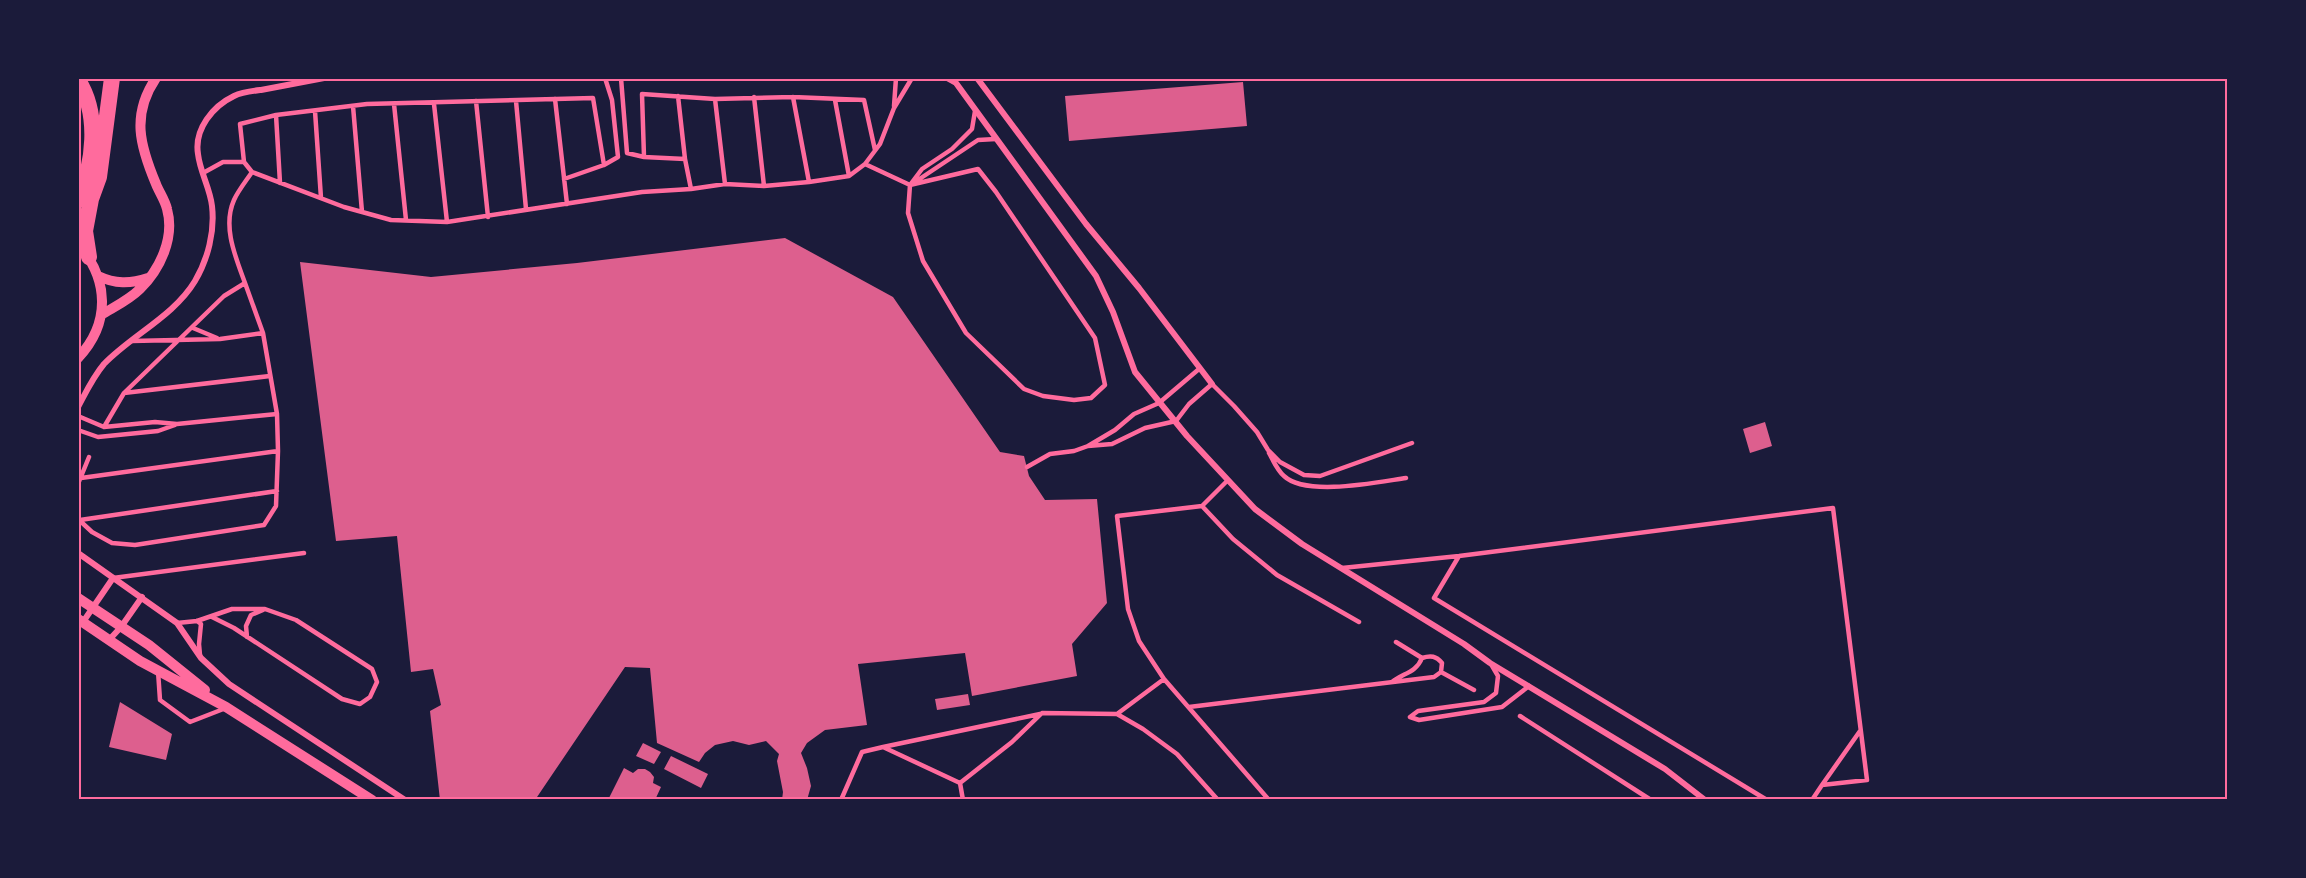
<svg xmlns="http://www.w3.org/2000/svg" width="2306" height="878" font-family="'Nunito Sans',sans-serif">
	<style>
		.building { fill: #dd5f8e }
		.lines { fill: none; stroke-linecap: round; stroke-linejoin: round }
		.service { stroke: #ff6b9d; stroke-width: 4.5 }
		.minor { stroke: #ff6b9d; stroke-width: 6 }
		.tertiary { stroke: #ff6b9d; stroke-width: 10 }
		.trunk { stroke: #ff6b9d; stroke-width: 16 }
		.neatline { fill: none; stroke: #ff6b9d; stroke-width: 2 }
	</style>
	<rect width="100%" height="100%" fill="#1b1b3a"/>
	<!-- building -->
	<path class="building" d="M1243 82 1247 126 1069 141 1065 96Z
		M785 238 893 297 1000 452 1024 456 1029 476 1045 500 1097 499 1107 603 1072 644 1077 676 972 696 965 653 858 664 867 725 825 730 807 743 801 753 807 768 811 786 807 800H782L783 792 777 761 779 754 766 741 749 745 733 741 715 745 705 753 699 762 657 743 650 668 625 667 535 800H440L430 711 441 705 433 669 411 672 397 536 336 541 300 262 431 277 577 263Z
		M1765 422 1772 446 1750 453 1743 429Z
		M968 694 970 705 937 710 935 699Z
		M120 702 172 734 166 760 109 747Z
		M643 743 661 752 654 764 636 756Z
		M671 756 708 774 701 788 664 769Z
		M624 768 633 773 638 769H645L650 772 654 777 653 783 661 787 655 800H608Z"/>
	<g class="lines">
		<!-- service -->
		<path class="service" d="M621 78 627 153 644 157 642 94 715 99 793 97 864 100 875 150
			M754 97 764 186
			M793 97 809 182
			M555 99 567 204
			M715 99 725 184
			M835 100 849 176
			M476 101 488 217
			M516 101 526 209
			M394 104 406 220
			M434 104 447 222
			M353 106 362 212
			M894 106 896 78
			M315 111 321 198
			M644 157 685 159 678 96
			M685 159 691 189
			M244 162 240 124 276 115
			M865 164 910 185 978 169 996 192 1095 338 1105 385 1091 398 1074 400 1043 396 1024 389 966 333 923 261 908 213 910 185 922 169 952 149 972 129 975 111
			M203 173 223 162H244L252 172 344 207 391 220 447 222 642 192 691 189 725 184 764 186 809 182 849 176 865 164 880 144 894 108 912 78
			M564 179 604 165
			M915 182 978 140 996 139
			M280 183 276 115 367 104 593 98 604 165 618 157 612 100 605 78
			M245 283C236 258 222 227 234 200 238 191 246 181 252 172
			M193 328 217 338
			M132 341 220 339 263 333
			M1199 369 1159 403 1134 414 1115 430 1088 446 1112 444 1145 428 1176 421 1189 404 1212 384 1234 406 1257 432 1268 450 1280 462 1304 475 1320 476 1412 443
			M124 393 270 376
			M78 416 104 427 155 422 177 424 277 414
			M78 430 98 437 158 431 175 425
			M1269 453C1273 460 1277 470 1284 476 1306 497 1378 482 1406 478
			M1027 467 1050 454 1074 451 1088 446
			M81 478 278 451
			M1227 481 1202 506 1233 539 1277 575 1359 622
			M78 484 89 457
			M1202 506 1117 516 1128 609 1139 641 1164 679 1269 800
			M78 519 92 532 112 543 135 545 264 525 276 506 278 451 277 414 263 333 245 283 224 296 124 393 104 427
			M80 520 277 491
			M1459 556 1434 598 1767 800
			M1342 568 1459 556 1833 508 1867 780 1822 785 1812 800
			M113 578 304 553
			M197 621 201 624 199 644 200 655
			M177 623 197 621 232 609H265L296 620 372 669 377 682 370 697 360 704 342 699 234 628 212 617
			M247 637 246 626 251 615 263 610
			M1396 642 1422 658
			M158 671 160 700 190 722 226 708
			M1441 672 1474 690
			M1189 707 1434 677 1441 672 1442 663C1436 656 1431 655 1422 658 1416 673 1403 673 1392 682
			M1117 714 1164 679
			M1520 716 1651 800
			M1410 717 1419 720 1502 707 1529 686
			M1410 717 1418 711 1484 702 1496 693 1498 676 1491 664
			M883 747 1040 714
			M960 783 1012 742 1042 713 1117 714 1143 729 1177 754 1218 800
			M960 783 963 800
			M1822 785 1860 731
			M841 800 862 752 883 747 960 783"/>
		<!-- minor -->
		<path class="minor" d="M947 78 956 83 1096 276 1113 312 1135 372 1187 436 1255 509 1302 544 1464 644 1490 663 1665 769 1705 800
			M977 78 1086 224 1139 288 1212 384
			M78 407C86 392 93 377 104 364 132 335 174 316 195 281 208 259 215 231 212 206 210 188 200 172 198 154 194 129 213 106 234 96 242 92 252 91 261 90 282 86 303 82 324 78
			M78 553 177 623 201 658 229 684 405 800
			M83 622 113 578
			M109 640 121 627 142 597"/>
		<!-- tertiary -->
		<path class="tertiary" d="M78 244C109 279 111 323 78 358
			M98 276C115 284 130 284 148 278
			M101 315C114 307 129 300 140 289 160 269 175 238 167 209 165 200 159 192 156 184 140 146 131 115 156 78
			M78 598 149 645 205 690
			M78 619 140 661 226 707 372 800"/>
		<!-- trunk -->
		<path class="trunk" d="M78 80C100 115 94 164 78 200
			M89 257 85 231 91 199 99 177 112 78"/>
	</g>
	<!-- border -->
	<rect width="2306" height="878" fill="none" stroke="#1b1b3a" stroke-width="159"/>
	<rect x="80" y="80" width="2146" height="718" class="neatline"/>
</svg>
